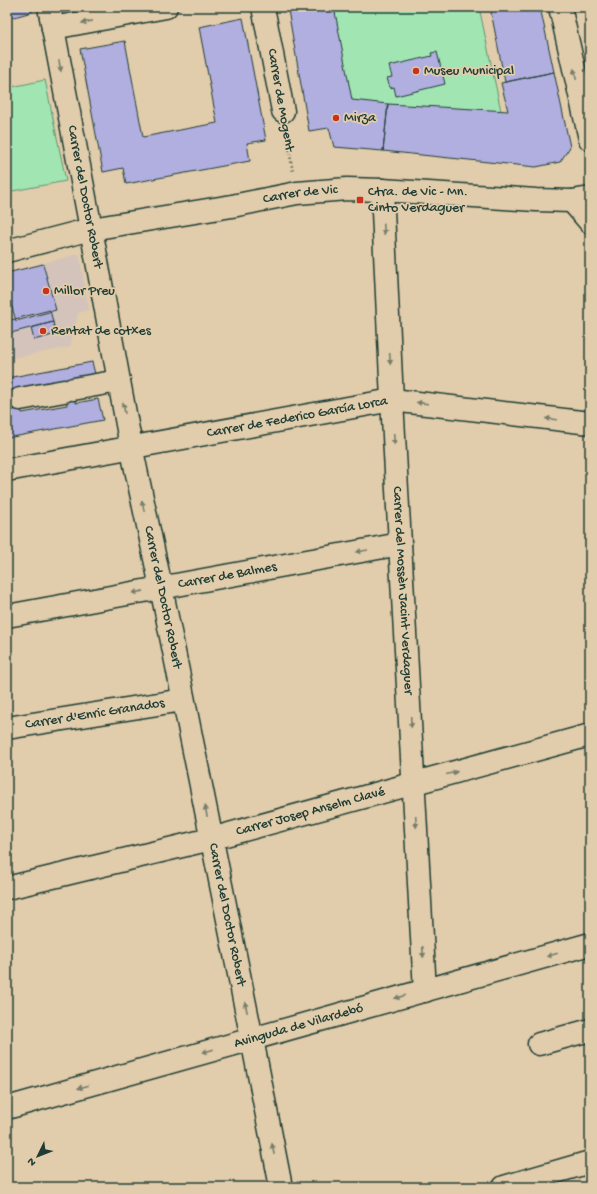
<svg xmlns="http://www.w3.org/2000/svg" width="597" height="1194" font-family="'Gochi Hand',sans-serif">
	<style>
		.built { fill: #d3c3bb }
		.green { fill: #a1e6b2; stroke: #609273 }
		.building { fill: #b1aee0; stroke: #1f3d34; fill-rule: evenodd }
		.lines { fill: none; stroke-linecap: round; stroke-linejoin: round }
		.street-casing { stroke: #1f3d34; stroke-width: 25 }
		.secondary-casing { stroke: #1f3d34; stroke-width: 25 }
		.path { stroke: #1f3d34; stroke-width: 2.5; stroke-dasharray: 1 3; stroke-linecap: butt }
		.street { stroke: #e1ccab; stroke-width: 22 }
		.secondary { stroke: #e1ccab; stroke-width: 22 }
		.oneway { fill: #767d6a }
		.poi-dot { fill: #c8321e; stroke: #e1ccab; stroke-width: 1.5 }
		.labels { text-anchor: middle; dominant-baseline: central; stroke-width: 3.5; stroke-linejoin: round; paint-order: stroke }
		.poi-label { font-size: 14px; fill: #1f3d34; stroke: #e1ccab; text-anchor: start }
		.street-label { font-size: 14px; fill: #1f3d34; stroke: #e1ccab }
	</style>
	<rect width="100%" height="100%" fill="#e1ccab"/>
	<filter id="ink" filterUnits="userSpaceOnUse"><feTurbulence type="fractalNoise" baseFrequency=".025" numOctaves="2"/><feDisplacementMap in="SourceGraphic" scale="8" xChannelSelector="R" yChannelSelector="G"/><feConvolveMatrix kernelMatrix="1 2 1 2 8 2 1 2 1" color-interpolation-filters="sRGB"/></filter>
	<g filter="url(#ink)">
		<!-- built -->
		<path class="built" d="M79 254 89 310 78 313 70 347 7 359V273Z"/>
		<!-- green -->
		<path class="green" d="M331 7H479L502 116 349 101Z
			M45 80 66 181 7 192V88Z"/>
		<!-- building -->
		<path class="building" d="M7 7H31L32 12 7 19Z
			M304 7H334L352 100 388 104 383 151 334 147 329 128 309 131 288 10Z
			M490 7H540L554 72 505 82Z
			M243 18 266 140 247 143 250 161 126 184 123 168 103 172 80 49 125 41 143 137 217 123 199 27Z
			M437 52 445 84 396 96 394 87 390 88 387 78 392 77 389 66 432 56 431 53Z
			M554 72 570 147 560 162 536 167 383 151 388 104 508 111 501 83Z
			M43 264 56 310 16 321 7 290V273Z
			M50 310 53 322 7 334V321Z
			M53 322 56 334 34 340 31 328Z
			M92 362 97 382 73 389 76 403 98 399 103 420 7 438V416L13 415 10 399 7 400V378ZM64 391 67 405 22 413 19 397Z"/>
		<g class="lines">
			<defs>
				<g id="street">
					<path id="s1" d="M49 7 91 229 131 446 161 587 252 1039 281 1187"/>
					<path d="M263 7 283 111"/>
					<path d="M560 7 590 139"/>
					<path d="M53 28 166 7"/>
					<path id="s2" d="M382 190 392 400 425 991"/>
					<path d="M590 198 572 201 590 222"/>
					<path d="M73 389 119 381"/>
					<path d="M20 399 64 391"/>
					<path id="s3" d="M7 470 392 400 590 423"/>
					<path id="s4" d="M7 616 400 544"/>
					<path id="s5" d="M7 728 183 700"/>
					<path id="s6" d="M7 888 211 839 590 735"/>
					<path d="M539 1044 590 1030"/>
					<path id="s7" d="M7 1108 590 944"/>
					<path d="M504 1187 590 1162"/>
				</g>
				<g id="secondary">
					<path id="s8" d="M7 251 91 229 232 206 297 193 347 189 382 190 536 200 572 201"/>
				</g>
			</defs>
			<!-- street casing -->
			<use href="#street" class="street-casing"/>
			<!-- secondary casing -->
			<use href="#secondary" class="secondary-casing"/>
			<!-- path -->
			<path class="path" d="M286 130 293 173"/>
			<!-- street -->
			<use href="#street" class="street"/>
			<!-- secondary -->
			<use href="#secondary" class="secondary"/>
		</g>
		<!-- one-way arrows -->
		<defs><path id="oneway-solid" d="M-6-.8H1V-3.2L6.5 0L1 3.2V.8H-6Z"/></defs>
		<g class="oneway">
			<use href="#oneway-solid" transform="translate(87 22) rotate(169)"/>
			<use href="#oneway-solid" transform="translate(60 66) rotate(79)"/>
			<use href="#oneway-solid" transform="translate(575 74) rotate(-103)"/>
			<use href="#oneway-solid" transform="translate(384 229) rotate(87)"/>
			<use href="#oneway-solid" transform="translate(390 359) rotate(87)"/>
			<use href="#oneway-solid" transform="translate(422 403) rotate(-173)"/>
			<use href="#oneway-solid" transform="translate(124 408) rotate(-100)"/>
			<use href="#oneway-solid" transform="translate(551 419) rotate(-173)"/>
			<use href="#oneway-solid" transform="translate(394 439) rotate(87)"/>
			<use href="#oneway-solid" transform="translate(143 506) rotate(-102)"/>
			<use href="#oneway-solid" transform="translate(362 551) rotate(170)"/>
			<use href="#oneway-solid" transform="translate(138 592) rotate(169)"/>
			<use href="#oneway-solid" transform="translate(411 722) rotate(87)"/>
			<use href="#oneway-solid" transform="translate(452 773) rotate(-15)"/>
			<use href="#oneway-solid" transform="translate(206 811) rotate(-101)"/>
			<use href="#oneway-solid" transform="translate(416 822) rotate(87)"/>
			<use href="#oneway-solid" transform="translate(423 952) rotate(87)"/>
			<use href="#oneway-solid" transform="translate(552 955) rotate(164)"/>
			<use href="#oneway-solid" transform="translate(400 997) rotate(164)"/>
			<use href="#oneway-solid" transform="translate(246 1007) rotate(-102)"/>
			<use href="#oneway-solid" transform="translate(208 1051) rotate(164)"/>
			<use href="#oneway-solid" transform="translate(83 1087) rotate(164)"/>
			<use href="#oneway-solid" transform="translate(273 1149) rotate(-101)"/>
		</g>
	</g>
	<!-- markers -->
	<g class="poi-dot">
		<circle cx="416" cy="71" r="4"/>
		<circle cx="336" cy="118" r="4"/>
		<rect x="356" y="196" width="8" height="8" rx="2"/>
		<circle cx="46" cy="291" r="4"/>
		<circle cx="43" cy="331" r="4"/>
	</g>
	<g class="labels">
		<!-- poi labels -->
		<g class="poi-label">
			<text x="424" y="71">Museu Municipal</text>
			<text x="344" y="118">Mirza</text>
			<text x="368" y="192">Ctra. de Vic - Mn.<tspan x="368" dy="16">Cinto Verdaguer</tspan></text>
			<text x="54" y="291">Millor Preu</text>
			<text x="51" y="331">Rentat de cotxes</text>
		</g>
		<!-- street labels -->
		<g class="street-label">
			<text transform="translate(280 100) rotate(80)">Carrer de Mogent</text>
			<text stroke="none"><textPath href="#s8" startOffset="299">Carrer de Vic</textPath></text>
			<text stroke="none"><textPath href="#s1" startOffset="193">Carrer del Doctor Robert</textPath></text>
			<text stroke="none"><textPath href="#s3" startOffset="295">Carrer de Federico García Lorca</textPath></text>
			<text stroke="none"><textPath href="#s4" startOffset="224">Carrer de Balmes</textPath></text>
			<text stroke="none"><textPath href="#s2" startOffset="401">Carrer del Mossèn Jacint Verdaguer</textPath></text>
			<text stroke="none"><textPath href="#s1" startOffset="601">Carrer del Doctor Robert</textPath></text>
			<text stroke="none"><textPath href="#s5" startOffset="89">Carrer d'Enric Granados</textPath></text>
			<text stroke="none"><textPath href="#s6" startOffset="313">Carrer Josep Anselm Clavé</textPath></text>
			<text stroke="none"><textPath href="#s1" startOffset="925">Carrer del Doctor Robert</textPath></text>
			<text stroke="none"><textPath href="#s7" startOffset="303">Avinguda de Vilardebó</textPath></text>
		</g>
	</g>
	<!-- margin -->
	<rect width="597" height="1194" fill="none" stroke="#e1ccab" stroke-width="24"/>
	<rect x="12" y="12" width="573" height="1170" fill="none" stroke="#1f3d34" stroke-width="1.5" filter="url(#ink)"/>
	<!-- north arrow -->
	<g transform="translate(38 1156) rotate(227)" stroke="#e1ccab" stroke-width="3" paint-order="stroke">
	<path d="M0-3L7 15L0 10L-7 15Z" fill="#1f3d34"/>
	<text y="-6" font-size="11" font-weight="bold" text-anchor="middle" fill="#1f3d34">N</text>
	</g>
</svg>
